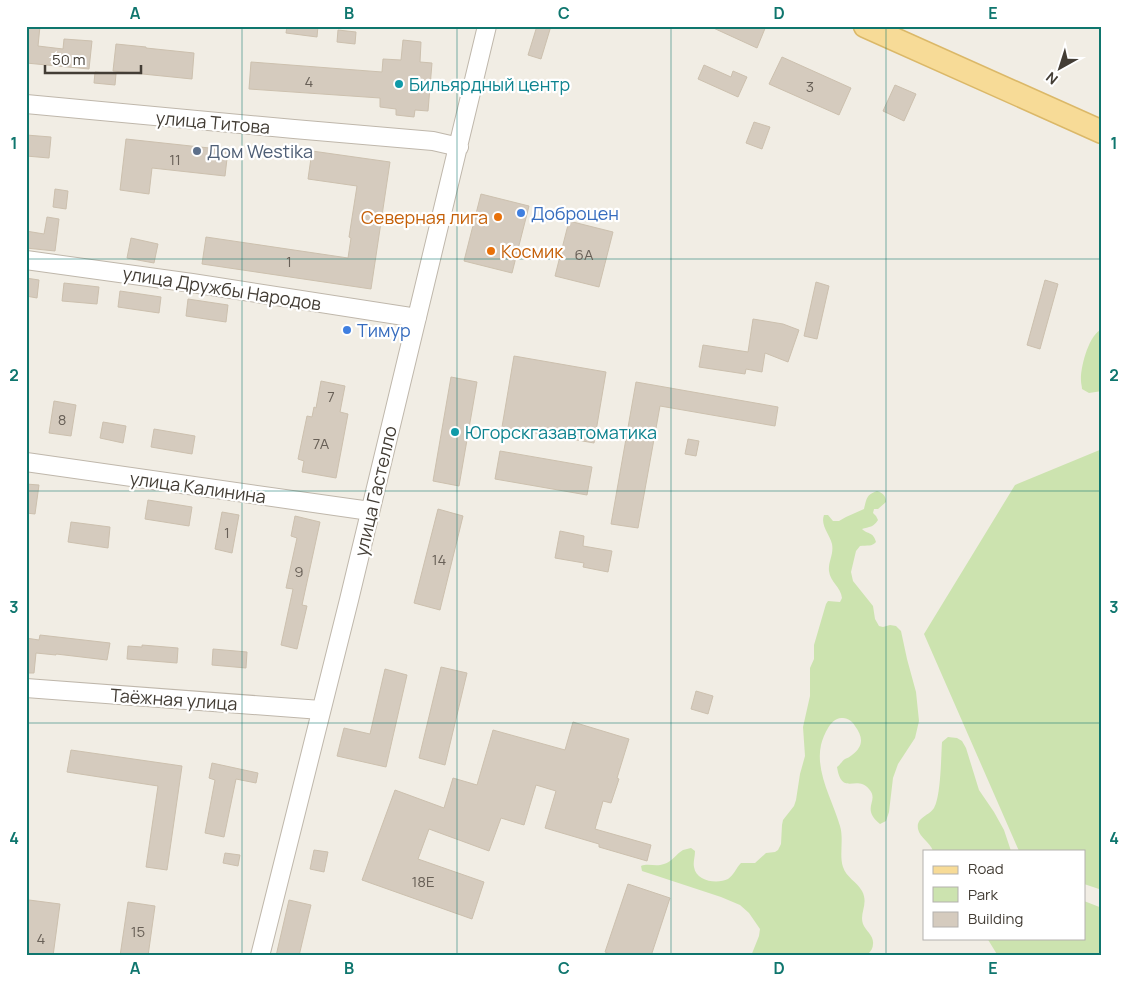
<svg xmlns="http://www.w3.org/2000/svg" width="1128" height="982" font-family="Manrope,sans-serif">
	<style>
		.green { fill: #cce3af }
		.building { fill: #d5cbbe; stroke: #ccc0ae }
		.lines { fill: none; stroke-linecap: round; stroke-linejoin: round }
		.minor-casing { stroke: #bfb7ab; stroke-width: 20 }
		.major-casing { stroke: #dbb868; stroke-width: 25 }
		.minor { stroke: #fff; stroke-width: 18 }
		.major { stroke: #f7db97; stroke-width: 22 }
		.grid { fill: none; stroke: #0f766e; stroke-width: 1; stroke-opacity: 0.55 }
		.culture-dot { fill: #0f9aa8; stroke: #fff; stroke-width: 2 }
		.service-dot { fill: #5c6f8a; stroke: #fff; stroke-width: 2 }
		.shop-dot { fill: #3f7fe0; stroke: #fff; stroke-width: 2 }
		.food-dot { fill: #e8710a; stroke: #fff; stroke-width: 2 }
		.labels { text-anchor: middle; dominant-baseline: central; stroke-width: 4.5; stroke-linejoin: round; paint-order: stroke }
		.number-label { font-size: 15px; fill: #686057 }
		.culture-label { font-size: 18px; fill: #0d838f; stroke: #fff; text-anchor: start }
		.street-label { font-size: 18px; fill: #433d35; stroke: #fff }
		.service-label { font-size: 18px; fill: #4e5e75; stroke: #fff; text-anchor: start }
		.shop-label { font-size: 18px; fill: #366cbe; stroke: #fff; text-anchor: start }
		.food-label { font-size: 18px; fill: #c56008; stroke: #fff; text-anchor: end }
		.neatline { fill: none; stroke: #0f766e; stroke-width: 2 }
		.grid-label { font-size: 16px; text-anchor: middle; font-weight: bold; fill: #0f766e }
	</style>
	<rect width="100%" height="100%" fill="#f1ede4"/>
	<!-- green -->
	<path class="green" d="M1102 329V391L1089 393 1082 389C1082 386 1081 384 1081 381 1080 368 1089 334 1102 329Z
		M1102 449V890L1084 884V851H1019L924 634 1015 485Z
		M877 491C883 493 886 496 886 502L878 509H874L873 513 876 516 878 520C874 527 869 527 862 529 868 535 873 531 876 542 872 547 867 545 860 546L856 551 851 572 853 581 873 606 875 619 879 626 883 627 890 625 896 626 901 631 907 659 916 692 919 721 915 738 898 764 893 778 889 812 886 821 880 824C860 808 880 801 869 789 856 774 842 797 837 767 840 765 842 761 845 759 847 758 850 757 852 755 864 746 863 737 855 726 853 722 848 718 843 718 836 717 831 723 828 728 825 733 822 740 821 745 815 772 833 801 840 826 844 839 839 855 843 867 846 877 857 882 862 891 869 904 859 913 863 924 866 931 874 936 873 944 873 948 871 951 868 954L849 956H751L759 936 760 929 749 913 740 905 721 897 642 871 641 866C648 863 656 867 664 864 672 862 676 854 683 850 686 849 688 849 691 848L695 851C695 857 693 862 694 867 696 882 718 884 728 879 734 875 736 868 741 863H755L766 853 775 852 778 850 781 844 782 825 783 820 794 806 796 800 800 774 805 756 803 727 810 696V668L814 659V645L826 604 828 601 840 602 842 598C841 587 830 582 829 571 828 562 834 554 832 544 830 535 820 525 824 515H828L833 521H839L846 517 864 509C867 498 866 495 877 491Z
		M948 737 957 738 962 741 966 748 979 790 994 812 1004 830 1011 851H933C930 842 920 838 918 829 916 817 929 816 934 808 941 796 941 757 942 742Z
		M1084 901 1102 908V956H998L987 938H1084Z"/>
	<!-- building -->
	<path class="building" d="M26 26H40L38 46 63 49 64 39 92 41 89 69 26 63Z
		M287 26H318L317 37 286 33Z
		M537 26H551L541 59 528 55Z
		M709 26H766L757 48Z
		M338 30 356 32 355 44 337 42Z
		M403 40 421 42 420 62 432 63 428 111 415 110 414 117 396 115V109L380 107V98L249 89 251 62 382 72 383 59 401 60Z
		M116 44 146 47V48L194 53 192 79 113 71Z
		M782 57 851 88 839 115 769 84Z
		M704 65 731 77 733 71 747 77 738 97 698 79Z
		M95 72 116 74 115 85 94 83Z
		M895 85 916 94 904 121 883 111Z
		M754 122 770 127 762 149 746 143Z
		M26 135 51 137 49 158 26 156Z
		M126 139 228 150 225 176 152 168 149 194 120 190Z
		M312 151 390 162 371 289 202 264 206 237 348 258 351 238 349 237 357 186 308 179Z
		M55 189 68 191 66 209 53 207Z
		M481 194 529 206 512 273 464 261Z
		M47 217 59 219 55 251 26 248V231L44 234Z
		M569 221 613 232 599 287 555 276Z
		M131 238 158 244 154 263 127 258Z
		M26 278 39 280 37 298 26 296Z
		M1045 280 1058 284 1040 349 1027 345Z
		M816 282 829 286 817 339 804 336Z
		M64 283 99 287 97 304 62 301Z
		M120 291 161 297 159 313 118 307Z
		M188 299 228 305 226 322 186 316Z
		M753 319 783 324 799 330 788 362 765 353 762 372 746 369 745 374 699 367 703 345 748 352Z
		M514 356 606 372 594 443 502 427Z
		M451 377 477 382 459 486 433 481Z
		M321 381 345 386 340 412 348 414 336 478 302 472 304 461 298 459 307 416 312 417 314 407 316 408Z
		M636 382 778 407 775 426 660 406 638 528 611 524Z
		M54 401 76 405 71 436 49 433Z
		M103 422 126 426 123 443 100 438Z
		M154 429 195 436 192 454 151 447Z
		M688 439 699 441 696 456 685 454Z
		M500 451 592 467 587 495 495 479Z
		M26 484 39 485 35 514 26 513Z
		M148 500 192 507 189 526 145 519Z
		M438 509 463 516 440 610 414 603Z
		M222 512 239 515 232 553 215 549Z
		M295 516 320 522 302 605 307 606 297 649 281 645 293 589 286 588 297 538 291 536Z
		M71 522 110 527 108 548 68 542Z
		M560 531 584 536 583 546 612 551 608 572 583 567 584 563 555 558Z
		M40 635 110 643 107 660 56 654V655L36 653 34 673H26V638L39 640Z
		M142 645 178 648 177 663 127 659 128 646 142 647Z
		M213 649 247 652 246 668 212 665Z
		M441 667 467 673 445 765 419 758Z
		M385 669 407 675 386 767 337 756 344 728 370 734Z
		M696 691 713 696 708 714 691 709Z
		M573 722 629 739 617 778 619 779 611 803 603 801 595 829 651 845 647 861 599 847V844L545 828 556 791 536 785 524 825 501 818 489 851 429 829 418 859 484 882 472 919 362 880 395 790 444 808 453 778 477 785 493 730 565 750Z
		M71 750 182 766 167 870 146 867 158 786 67 772Z
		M212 763 258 773 256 783 236 779 224 837 205 833 215 780 209 778Z
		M314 850 328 852 324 872 310 869Z
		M225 853 240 855 238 866 223 863Z
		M628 884 670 898 651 956H615L605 952Z
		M29 900 60 904 53 956H26V920Z
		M289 900 311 905 299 956H276Z
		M128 902 155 906 148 956H120Z"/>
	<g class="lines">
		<defs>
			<path id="minor" d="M26 104 294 129 433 141 459 147
				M26 260 192 283 417 318
				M26 462 370 511
				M26 688 321 710
				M260 956 349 600 487 26"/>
			<path id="major" d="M865 26 1102 132"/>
		</defs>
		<!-- minor casing -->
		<use href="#minor" class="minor-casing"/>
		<!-- major casing -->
		<use href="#major" class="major-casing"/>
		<!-- minor -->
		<use href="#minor" class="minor"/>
		<!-- major -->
		<use href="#major" class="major"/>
	</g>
	<!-- grid -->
	<path class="grid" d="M242 26V956M457 26V956M671 26V956M886 26V956M26 259H1102M26 491H1102M26 723H1102"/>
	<!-- markers -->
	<g class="culture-dot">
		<circle cx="399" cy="84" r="5"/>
		<circle cx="455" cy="432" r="5"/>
	</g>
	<circle class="service-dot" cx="197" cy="151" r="5"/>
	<g class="shop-dot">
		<circle cx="521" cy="213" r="5"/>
		<circle cx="347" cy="330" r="5"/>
	</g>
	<g class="food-dot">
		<circle cx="498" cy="217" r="5"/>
		<circle cx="491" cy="251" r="5"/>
	</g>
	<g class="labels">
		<!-- number labels -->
		<g class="number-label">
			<text x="309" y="81">4</text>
			<text x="810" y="86">3</text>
			<text x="175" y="159">11</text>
			<text x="584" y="254">6А</text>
			<text x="289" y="261">1</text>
			<text x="331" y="396">7</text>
			<text x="62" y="419">8</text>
			<text x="321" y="443">7А</text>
			<text x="227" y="532">1</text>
			<text x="439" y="559">14</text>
			<text x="299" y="571">9</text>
			<text x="423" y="881">18Е</text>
			<text x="138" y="931">15</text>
			<text x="41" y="938">4</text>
		</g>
		<!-- culture labels -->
		<g class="culture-label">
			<text x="409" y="84">Бильярдный центр</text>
			<text x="465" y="432">Югорскгазавтоматика</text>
		</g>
		<!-- street labels -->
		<g class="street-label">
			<text transform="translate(213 122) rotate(5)">улица Титова</text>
			<text transform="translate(222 288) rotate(9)">улица Дружбы Народов</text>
			<text transform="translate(198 487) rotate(8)">улица Калинина</text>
			<text transform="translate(375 491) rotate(-77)">улица Гастелло</text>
			<text transform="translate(174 699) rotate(4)">Таёжная улица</text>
		</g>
		<!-- service labels -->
		<g class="service-label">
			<text x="207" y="151">Дом Westika</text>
		</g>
		<!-- shop labels -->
		<g class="shop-label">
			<text x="531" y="213">Доброцен</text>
			<text x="357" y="330">Тимур</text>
		</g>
		<!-- food labels -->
		<g class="food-label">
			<text x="488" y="217">Северная лига</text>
			<text x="501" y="251" text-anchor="start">Космик</text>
		</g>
	</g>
	<!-- border -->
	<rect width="1128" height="982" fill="none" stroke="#ffffff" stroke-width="55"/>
	<!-- legend -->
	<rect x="923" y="850" width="162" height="90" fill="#ffffff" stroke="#b4b1ae"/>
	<rect x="933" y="866" width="25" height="8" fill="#f7db97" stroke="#b4b1ae"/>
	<text x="968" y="874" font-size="15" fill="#433d35">Road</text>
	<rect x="933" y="887" width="25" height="15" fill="#cce3af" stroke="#b4b1ae"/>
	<text x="968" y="900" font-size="15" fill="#433d35">Park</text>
	<rect x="933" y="912" width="25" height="15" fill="#d5cbbe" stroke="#b4b1ae"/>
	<text x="968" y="924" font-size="15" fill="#433d35">Building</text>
	<!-- north arrow -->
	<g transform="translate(1060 68) rotate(219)" stroke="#ffffff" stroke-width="4" paint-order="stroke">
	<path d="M0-4L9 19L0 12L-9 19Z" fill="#433d35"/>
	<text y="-8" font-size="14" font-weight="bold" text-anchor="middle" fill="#433d35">N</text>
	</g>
	<!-- scale -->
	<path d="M45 65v8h96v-8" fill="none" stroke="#433d35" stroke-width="2.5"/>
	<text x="52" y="65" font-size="15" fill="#433d35" stroke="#ffffff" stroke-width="4" paint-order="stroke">50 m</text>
	<rect x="28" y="28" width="1072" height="926" class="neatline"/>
	<g class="grid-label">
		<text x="135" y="19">A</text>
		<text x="349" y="19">B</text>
		<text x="564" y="19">C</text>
		<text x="779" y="19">D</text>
		<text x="993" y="19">E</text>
		<text x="14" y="149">1</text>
		<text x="1114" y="149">1</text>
		<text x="14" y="381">2</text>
		<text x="1114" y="381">2</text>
		<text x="14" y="613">3</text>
		<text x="1114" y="613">3</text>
		<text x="14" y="844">4</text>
		<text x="1114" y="844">4</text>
		<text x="135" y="974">A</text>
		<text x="349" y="974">B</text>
		<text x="564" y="974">C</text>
		<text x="779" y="974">D</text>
		<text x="993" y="974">E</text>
	</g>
</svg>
